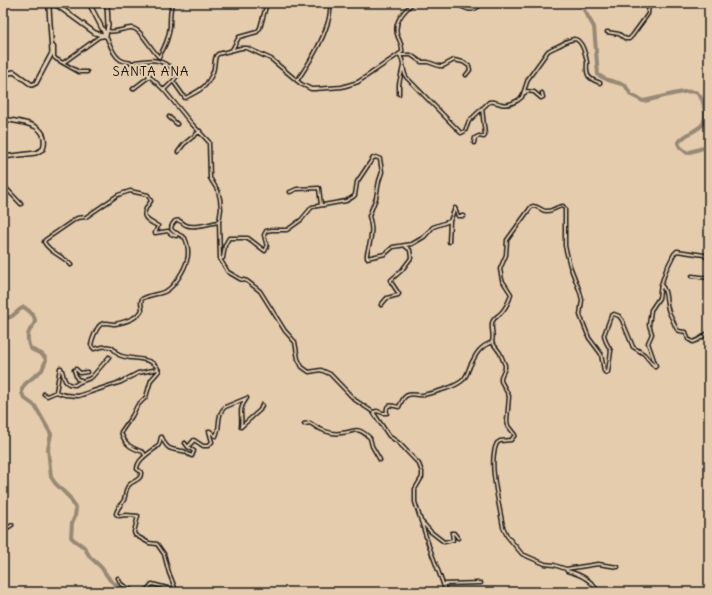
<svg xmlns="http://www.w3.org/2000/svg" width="712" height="595" font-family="Delius,sans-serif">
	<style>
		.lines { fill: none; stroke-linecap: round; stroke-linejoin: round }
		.river { stroke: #988976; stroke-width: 4 }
		.street-casing { stroke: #1c1c1c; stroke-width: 5 }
		.secondary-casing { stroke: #1c1c1c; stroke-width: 6 }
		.street { stroke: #e5ccad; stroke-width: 2 }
		.secondary { stroke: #e5ccad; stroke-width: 3 }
		.labels { text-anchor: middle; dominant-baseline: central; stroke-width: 4; stroke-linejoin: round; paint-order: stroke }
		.quarter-label { font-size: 13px; letter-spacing: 1px; fill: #1c1c1c; stroke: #e5ccad }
	</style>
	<rect width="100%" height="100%" fill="#e5ccad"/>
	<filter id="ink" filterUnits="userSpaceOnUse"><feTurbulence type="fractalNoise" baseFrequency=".025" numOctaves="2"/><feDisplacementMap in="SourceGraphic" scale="8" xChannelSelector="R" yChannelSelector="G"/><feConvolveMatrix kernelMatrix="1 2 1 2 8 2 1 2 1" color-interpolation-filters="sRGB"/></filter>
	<g filter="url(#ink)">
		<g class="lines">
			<!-- river -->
			<path class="river" d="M580 3 594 27 598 75 608 80 625 85 631 95 643 101C654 100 689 87 697 93 702 97 703 101 704 107 705 112 706 120 702 125 695 132 684 134 678 143L680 147 687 153 709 146
				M3 317C13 320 15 311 24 307 29 311 38 317 34 324 32 327 30 329 29 332 27 335 28 342 29 345 30 353 43 350 46 360L42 370 25 384 22 389V393L24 398 35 406 51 434 48 449 51 477 55 483 70 498 76 509 75 516 72 523 71 537 74 540 84 547 90 557 101 567 110 580 115 584 122 586 130 592"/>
			<defs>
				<path id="street" d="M445 3H449
					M455 3C465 9 473 14 482 3
					M107 31C116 33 121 29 130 28 140 26 151 50 159 57
					M607 32 619 34 626 39H629L632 36 648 14 649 3
					M52 45 54 47V57L56 59 79 72H87
					M232 50 239 37 257 32 260 28 267 3
					M400 55C405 64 402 69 406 77L461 133 465 131 469 121 489 102C494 101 497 103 501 104 508 106 517 102 522 97L528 79 548 51C552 48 557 47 562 44 565 42 569 40 574 39 582 39 586 56 587 62 587 66 586 71 588 75 590 80 596 81 600 83
					M400 55H411L421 62H428L439 66H443L454 60 463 62 469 66 470 70 466 75
					M159 57C165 47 169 38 170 26 170 17 170 11 172 3
					M135 62C149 61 155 57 169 66 173 68 176 70 178 75L173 81 185 98C200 90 206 89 213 72 215 67 214 61 216 56L218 54 241 48H247L271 59 301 84 311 89H315L342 87 358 82 402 52C403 46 400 42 398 37 392 23 404 11 413 3
					M63 63 99 37 106 36C110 44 114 58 123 61 129 63 134 62 139 66L164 90 191 123 209 142 210 178 218 191 220 199 221 209 219 222 220 259 228 272 240 279 247 281 260 291 285 331 295 342 298 359 302 367 309 372 321 370 330 374 355 400 373 412 389 436 399 443 419 464 422 472V477L415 489V502L429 546 446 592
					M297 81C309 63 322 43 328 22 330 16 330 9 331 3
					M133 89 150 76
					M164 90 173 81
					M525 93 526 91 534 92 541 98 543 97 542 93
					M399 94V84L403 66
					M169 117 177 124
					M474 143 475 138 479 136 484 137 485 135 482 108
					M178 152 184 144 200 131
					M3 185 21 204
					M290 192 297 189 319 188 321 205
					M450 221 455 208 458 216H464
					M220 259 223 258 225 245 229 238H248L265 251 267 247 264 235 266 231 272 230H287L301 220 312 207 346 201 353 197 355 195 357 182 373 158 376 157 380 159 382 172 379 181 376 198 369 216C372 226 372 232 370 242 369 248 366 252 367 258L385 254 393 247 412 244 424 237 433 227 450 221 449 242
					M71 265C63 256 50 253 44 242L45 240 77 218 86 217 118 195 130 191 148 195 151 201C140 215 143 219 158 226L155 233 168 231 171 234 176 236 177 233
					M692 276 709 278
					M661 285C668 291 665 303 669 312 670 315 672 318 673 321 677 330 675 331 686 332L688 339 693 342 698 340 708 333
					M381 305 387 298 398 295 399 294 391 282V280L402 270 411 258 410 250 405 246
					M492 342 500 353 505 365V368L501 377V381L509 396 507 421 508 426 515 435 511 440 500 441 497 443C487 462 500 506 503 527L507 536 522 554 545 564 554 565 566 569 598 564 618 567
					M81 380 77 379 74 370 76 369 80 373 87 372
					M56 392 65 395 78 396 121 382 138 373 158 369
					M44 394 47 396 56 392 60 368H61C65 377 62 385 75 385 81 380 86 381 92 377L109 357
					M373 412 377 411 383 413H387C385 402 393 406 399 407 401 403 403 396 408 395 412 393 418 396 423 395 433 393 456 387 463 380 467 376 468 371 470 366 476 354 479 347 492 342 494 335 491 329 492 323 493 318 498 316 501 313 505 309 510 300 511 294L502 280 500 269 506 255 507 240 531 207 533 206C539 206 541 211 546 211 552 212 557 206 563 206L565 209V246L570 266 580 292 582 300 580 315 589 338 601 354 604 371 606 373 608 372 611 351 606 342 604 335 611 316 614 314 619 316 622 320 633 347 644 354 655 367 656 366 648 343 652 334 649 325 651 310 659 298 661 285 666 270 674 254 677 251 704 255 709 260
					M304 424 310 423C318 429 331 435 341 433 356 432 356 425 370 438L372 446 380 460
					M242 426 260 410 262 405
					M188 447 194 440 203 446H208L212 442 209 431H210L214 435 216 436C221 426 216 415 225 407L247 398C237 412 243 412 241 427
					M145 455 143 452C131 448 125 445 121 432L132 416 137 406 146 397 151 380 159 371C153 355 131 361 119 355 115 353 115 348 110 347 105 345 99 348 94 349L91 345C92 339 96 329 100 325 105 321 110 324 115 324 125 322 137 319 142 310L141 302 142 299C150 294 158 295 166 291 174 287 185 269 187 260 189 254 188 244 185 238 177 232 165 232 175 221 181 219 181 223 186 225 193 229 211 223 219 222
					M421 521 431 532 444 542 453 540 452 533H454L458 538
					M3 532 6 529 12 525
					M566 569 567 571C580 574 592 580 598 592
					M118 578 121 584 134 592
					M444 584 481 583
					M145 592 152 584 171 589 175 588 169 573 164 554 157 544 149 543 135 535 134 532 138 516 126 515 119 516 116 514C117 508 121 505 124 500 126 495 125 489 129 485 134 480 142 480 141 472L137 469C137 459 151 452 158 446 160 444 160 440 161 437H162C167 451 172 449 183 451 187 452 188 455 192 456L194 451 188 447 185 443"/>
				<path id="secondary" d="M89 3 106 36
					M106 36 108 25 107 3
					M3 78 9 73 14 72 32 85 36 83 52 53 49 8 50 6 52 4 58 6 95 33 106 36
					M3 119C21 122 51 123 43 149L36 153 3 157"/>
			</defs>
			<!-- street casing -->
			<use href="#street" class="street-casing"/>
			<!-- secondary casing -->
			<use href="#secondary" class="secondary-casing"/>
			<!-- street -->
			<use href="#street" class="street"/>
			<!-- secondary -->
			<use href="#secondary" class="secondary"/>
		</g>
	</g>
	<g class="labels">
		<!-- quarter labels -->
		<g class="quarter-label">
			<text x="151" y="71">SANTA ANA</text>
		</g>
	</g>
	<!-- margin -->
	<rect width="712" height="595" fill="none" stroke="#e5ccad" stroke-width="16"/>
	<rect x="8" y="8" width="696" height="579" fill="none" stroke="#1c1c1c" stroke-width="1.5" filter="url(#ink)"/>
</svg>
